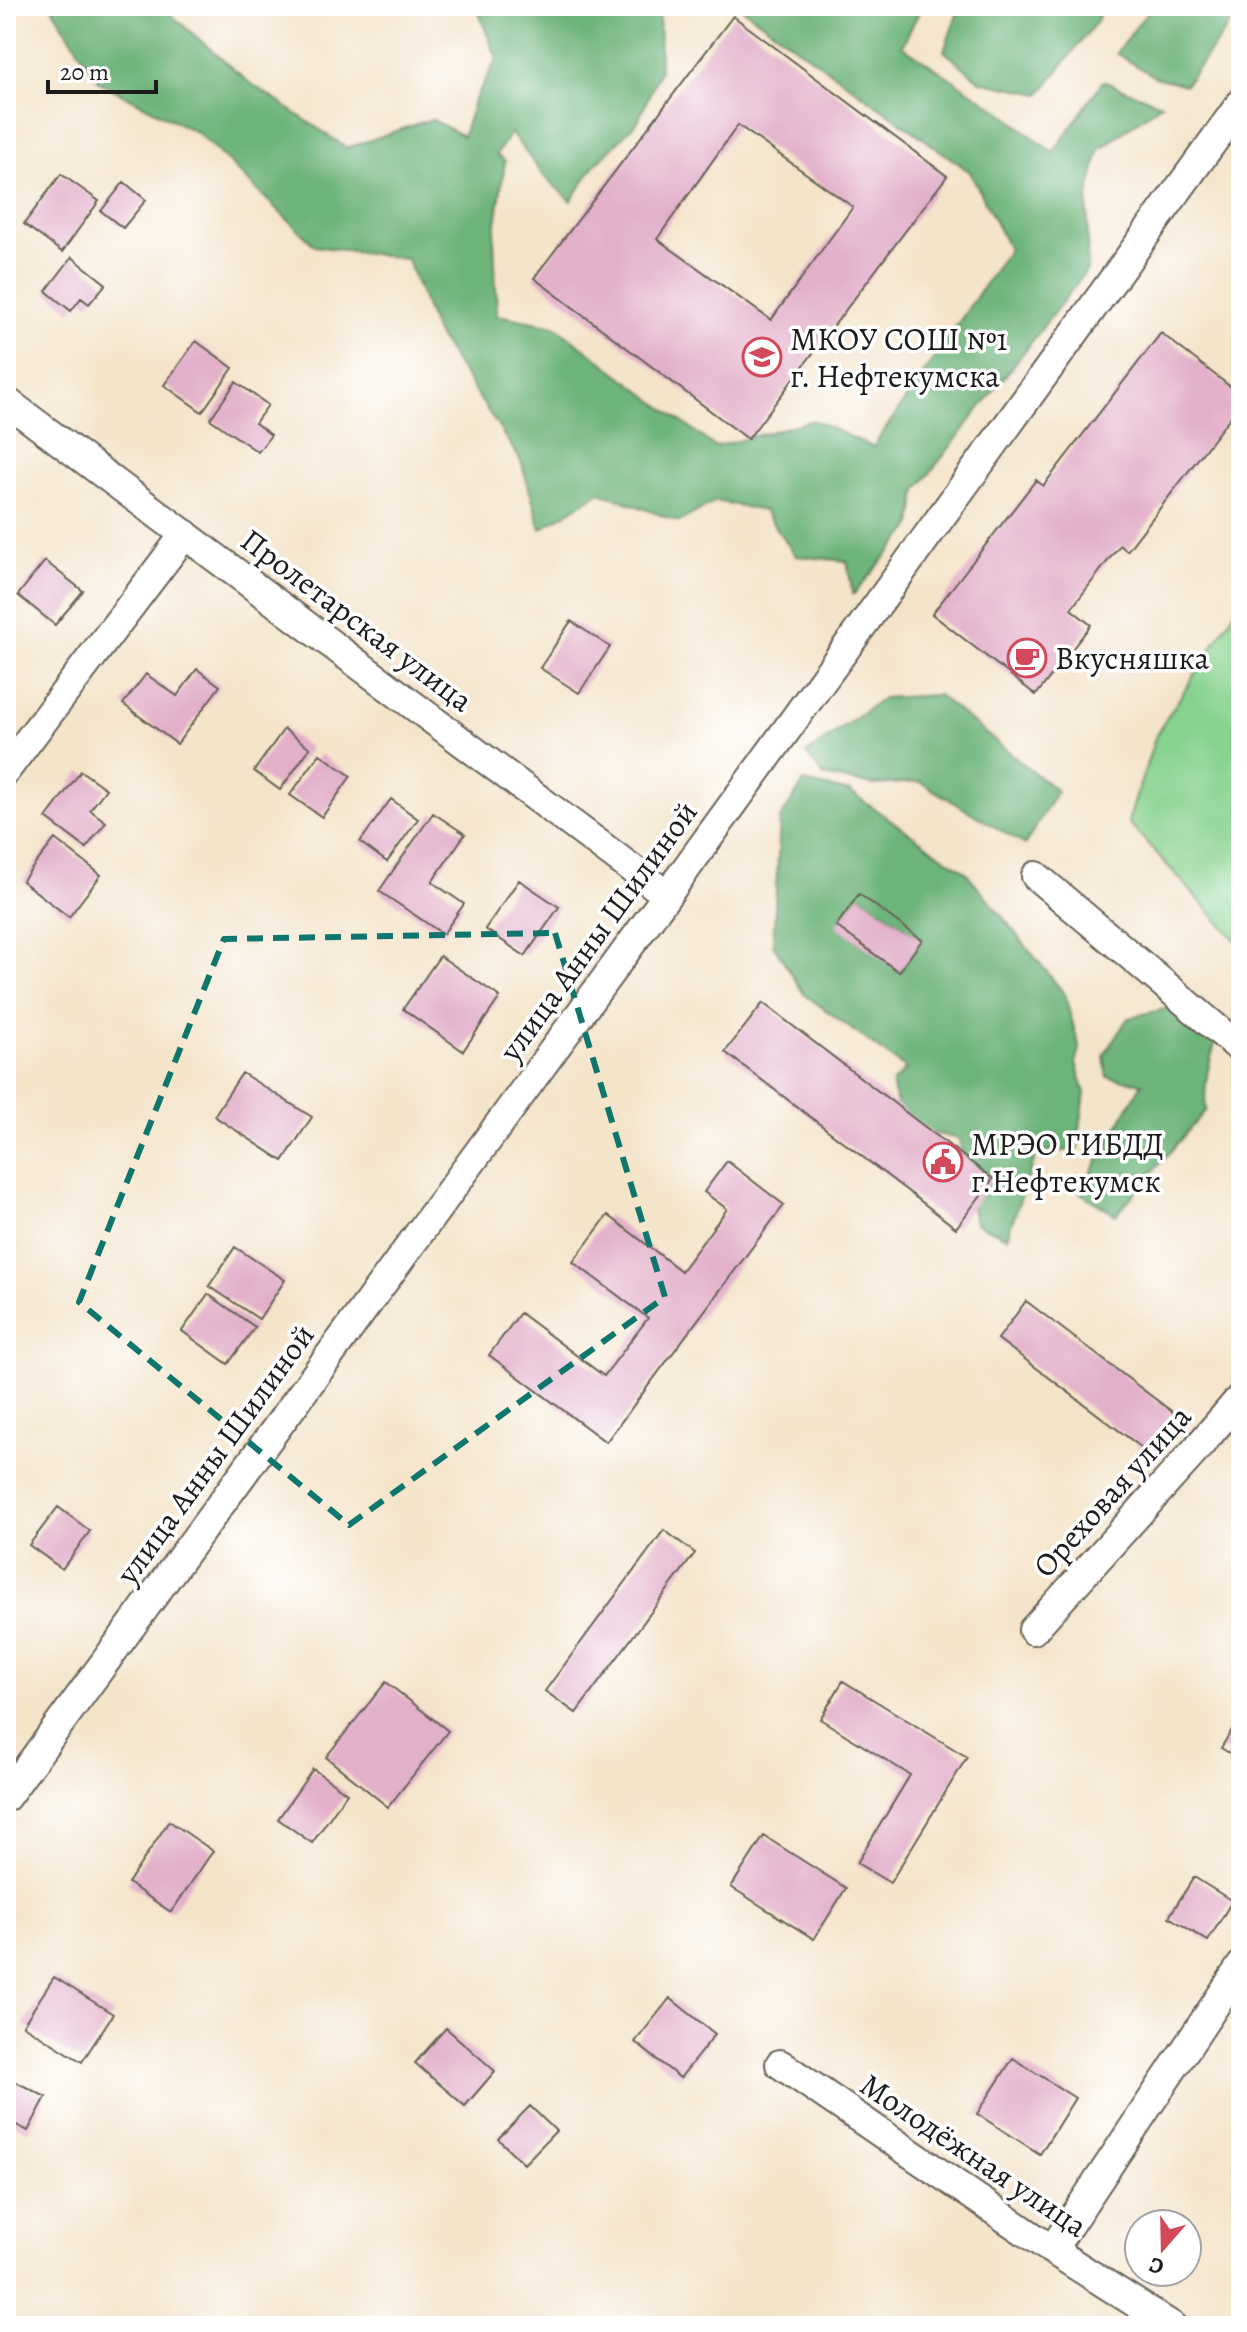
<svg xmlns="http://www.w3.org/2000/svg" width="1247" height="2332" font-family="Alegreya,serif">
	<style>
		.green { fill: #87d28f; stroke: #527756; stroke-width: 2 }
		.forest { fill: #6db47a; stroke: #44684b; stroke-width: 2; fill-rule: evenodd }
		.building { fill: #e3b0ca; fill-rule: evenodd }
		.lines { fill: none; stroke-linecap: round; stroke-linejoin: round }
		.minor-casing { stroke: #686259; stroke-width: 32 }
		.minor { stroke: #fff; stroke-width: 28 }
		.marked { fill: none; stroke: #0f766e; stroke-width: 6; stroke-dasharray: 16 10; stroke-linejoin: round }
		.labels { text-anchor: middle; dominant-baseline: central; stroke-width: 7; stroke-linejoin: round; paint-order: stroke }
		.poi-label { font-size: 32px; fill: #1c1c1c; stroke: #fff; text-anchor: start }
		.street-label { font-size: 32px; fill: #1c1c1c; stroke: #fff }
	</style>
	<rect width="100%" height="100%" fill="#fff"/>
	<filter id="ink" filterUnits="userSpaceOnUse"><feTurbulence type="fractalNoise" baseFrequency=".0125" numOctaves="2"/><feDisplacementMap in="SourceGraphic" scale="16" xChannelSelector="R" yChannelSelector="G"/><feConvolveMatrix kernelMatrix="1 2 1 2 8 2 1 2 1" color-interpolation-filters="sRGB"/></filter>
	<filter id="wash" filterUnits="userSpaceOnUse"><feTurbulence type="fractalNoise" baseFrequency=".006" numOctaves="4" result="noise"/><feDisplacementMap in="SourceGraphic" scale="32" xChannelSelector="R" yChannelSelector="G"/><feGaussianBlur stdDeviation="1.8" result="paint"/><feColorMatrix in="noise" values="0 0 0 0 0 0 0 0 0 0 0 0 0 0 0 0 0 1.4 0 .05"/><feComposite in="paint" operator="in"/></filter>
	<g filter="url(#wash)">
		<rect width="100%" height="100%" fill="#f4e4ca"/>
		<!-- green -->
		<path class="green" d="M1241 602V946L1128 822 1156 735Z"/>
		<!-- forest -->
		<path class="forest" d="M51 6H161L246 80 347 148 431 119 463 136 474 101 497 59 478 11V6H659L660 70 638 121 595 165 571 201 544 176 511 133 496 155 505 161 494 238 497 315 555 326 715 447 813 420 873 447 1009 249 970 172 739 6H922L902 46 1000 111 1053 153 1103 81 1161 104 1099 150 1088 197 1087 270 917 490 912 526 853 595 847 561 796 556 764 511 716 501 679 522 600 492 541 529 521 461 435 331 407 259 315 246 198 133 99 82Z
			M960 6H1127L1121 10 1102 8 1097 21 1040 94 980 81 944 51Z
			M1152 6H1240L1223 34 1185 85 1155 77 1116 53Z
			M938 695 1057 791 1025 845 920 782 873 785 824 776 806 754 883 698Z
			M804 782 850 792 966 872 1064 993 1080 1049 1076 1063 1085 1093 1077 1150 1037 1152 1007 1237 975 1223 959 1139 902 1126 892 1083 906 1069 804 994 773 944 780 819ZM859 894 922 940 899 971 837 926Z
			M1200 1000 1221 1025C1212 1053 1202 1081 1206 1110L1116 1215 1080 1193 1142 1083 1107 1077 1104 1055 1128 1018Z"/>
		<g id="blocks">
			<!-- building -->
			<path class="building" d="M733 16 947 176 748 439 534 278ZM738 125 853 207 771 320 657 239Z
				M61 174 99 201 62 252 24 224Z
				M124 182 146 200 123 228 101 211Z
				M72 257 106 284 89 304 81 298 71 311 46 291Z
				M1161 333 1241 395V403L1127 551 1120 545 1071 609 1091 625 1036 695 932 614 1036 480 1043 486Z
				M196 341 233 368 202 412 164 385Z
				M236 382 268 405 255 423 271 435 258 452 210 419Z
				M45 561 83 591 55 625 18 595Z
				M571 621 610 647 579 693 540 668Z
				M197 669 220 686 177 744 123 704 146 674 177 696Z
				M284 729 310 748 280 790 254 771Z
				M320 754 351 776 322 817 290 795Z
				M81 771 106 789 90 810 106 822 86 848 46 818Z
				M391 799 418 819 387 862 360 842Z
				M433 813 465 834 432 882 464 904 443 934 379 891Z
				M55 839 101 875 69 917 22 881Z
				M519 880 559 907 525 956 485 929Z
				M859 894 922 940 899 972 836 926Z
				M440 956 500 997 463 1051 403 1009Z
				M763 1003 993 1179 956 1228 725 1052Z
				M242 1073 312 1117 283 1161 214 1116Z
				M727 1161 784 1205 606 1442 489 1355 520 1313 604 1376 648 1318 573 1262 608 1215 681 1271 727 1209 704 1192Z
				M235 1247 285 1280 259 1319 209 1286Z
				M208 1294 255 1327 228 1364 182 1331Z
				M1026 1301 1183 1420 1154 1457 998 1339Z
				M58 1507 90 1531 62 1569 29 1545Z
				M664 1530 695 1553 576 1713 545 1691Z
				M843 1681 967 1757 890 1883 857 1863 910 1775 820 1719Z
				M386 1682 448 1731 388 1807 326 1757Z
				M1241 1715V1760L1221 1748Z
				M313 1769 347 1793 312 1843 278 1819Z
				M169 1821 213 1851 171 1912 128 1883Z
				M764 1836 846 1888 814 1939 731 1887Z
				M1194 1877 1232 1901 1208 1941 1169 1917Z
				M54 1977 113 2014 82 2062 23 2025Z
				M670 1998 715 2034 680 2078 635 2042Z
				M446 2028 495 2071 465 2106 415 2063Z
				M1013 2058 1075 2098 1040 2154 977 2114Z
				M6 2077 46 2097 28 2131 6 2120Z
				M530 2106 556 2131 524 2164 498 2139Z"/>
		</g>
	</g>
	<g filter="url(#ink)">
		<use href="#blocks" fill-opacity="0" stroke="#686259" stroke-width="2"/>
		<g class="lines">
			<defs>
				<path id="minor" d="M6 401 667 895
					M6 770 185 534
					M1036 876 1241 1049
					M1033 1630 1193 1453 1241 1397
					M6 1797 667 895 1241 103
					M780 2064 1052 2250 1172 2326
					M1052 2250 1241 1966"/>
			</defs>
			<!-- minor casing -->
			<use href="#minor" class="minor-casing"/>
			<!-- minor -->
			<use href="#minor" class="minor"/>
		</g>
	</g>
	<!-- marked area -->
	<path class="marked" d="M555 933 665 1297 349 1525 79 1302 224 939Z"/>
	<!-- icons -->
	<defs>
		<symbol id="school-ring" viewBox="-11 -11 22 22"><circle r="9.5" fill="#fff" stroke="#d1495b" stroke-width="1.5"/><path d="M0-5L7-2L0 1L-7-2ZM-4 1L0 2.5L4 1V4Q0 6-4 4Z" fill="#d1495b"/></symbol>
		<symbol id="cafe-ring" viewBox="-11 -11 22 22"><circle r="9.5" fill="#fff" stroke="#d1495b" stroke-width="1.5"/><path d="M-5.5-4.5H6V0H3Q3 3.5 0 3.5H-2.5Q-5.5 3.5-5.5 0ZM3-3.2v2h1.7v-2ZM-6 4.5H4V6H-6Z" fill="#d1495b"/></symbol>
		<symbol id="civic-ring" viewBox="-11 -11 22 22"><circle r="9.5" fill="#fff" stroke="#d1495b" stroke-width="1.5"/><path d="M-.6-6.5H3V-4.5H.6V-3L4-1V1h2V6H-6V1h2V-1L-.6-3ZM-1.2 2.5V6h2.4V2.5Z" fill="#d1495b"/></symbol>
	</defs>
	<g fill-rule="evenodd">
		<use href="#school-ring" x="740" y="335" width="44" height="44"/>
		<use href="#cafe-ring" x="1005" y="636" width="44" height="44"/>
		<use href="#civic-ring" x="921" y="1140" width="44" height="44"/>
	</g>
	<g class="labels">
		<!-- poi labels -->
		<g class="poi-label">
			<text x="790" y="339">МКОУ СОШ №1<tspan x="790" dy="37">г. Нефтекумска</tspan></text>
			<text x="1055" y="658">Вкусняшка</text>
			<text x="971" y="1144">МРЭО ГИБДД<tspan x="971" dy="37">г.Нефтекумск</tspan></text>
		</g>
		<!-- street labels -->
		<g class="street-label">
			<text transform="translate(357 620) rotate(37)">Пролетарская улица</text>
			<text transform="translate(598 931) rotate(-54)">улица Анны Шилиной</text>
			<text transform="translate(215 1454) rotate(-54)">улица Анны Шилиной</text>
			<text transform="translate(1112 1491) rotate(-48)">Ореховая улица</text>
			<text transform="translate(974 2155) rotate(34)">Молодёжная улица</text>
		</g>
	</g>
	<!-- margin -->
	<rect width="1247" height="2332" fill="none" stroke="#fff" stroke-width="32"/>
	<!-- north arrow -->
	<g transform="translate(1163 2248) rotate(200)"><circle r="38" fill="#ffffff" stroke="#a4a4a4" stroke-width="2"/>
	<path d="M0-6L14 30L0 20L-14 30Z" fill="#d1495b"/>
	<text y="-12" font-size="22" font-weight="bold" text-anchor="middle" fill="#1c1c1c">С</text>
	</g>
	<!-- scale -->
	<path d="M48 80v12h108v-12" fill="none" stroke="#1c1c1c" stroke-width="4"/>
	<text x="60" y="80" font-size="24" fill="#1c1c1c" stroke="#ffffff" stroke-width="6" paint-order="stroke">20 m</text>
</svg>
